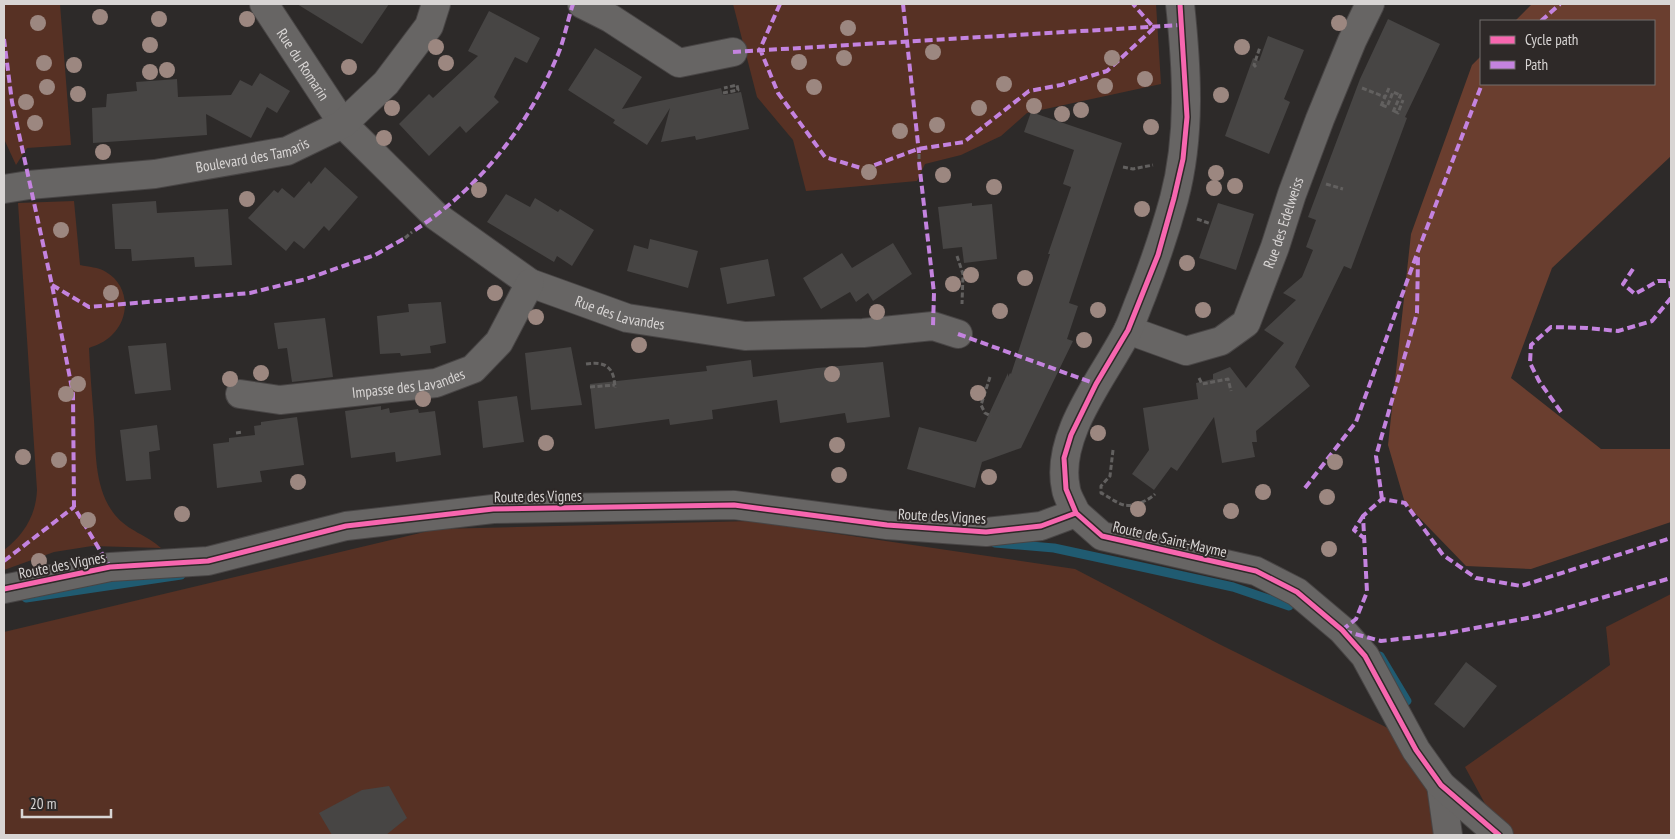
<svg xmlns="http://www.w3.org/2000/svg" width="1675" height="839" font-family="'PT Sans Narrow',sans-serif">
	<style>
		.green { fill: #573124 }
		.forest { fill: #6a3e2f }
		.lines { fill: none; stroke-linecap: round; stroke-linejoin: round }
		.stream { stroke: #205b71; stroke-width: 9 }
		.building { fill: #474544 }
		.street-casing { stroke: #484545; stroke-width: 30 }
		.secondary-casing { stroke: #484545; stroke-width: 30 }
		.path { stroke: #62605f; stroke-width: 3; stroke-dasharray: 5 2.5; stroke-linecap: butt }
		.street { stroke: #676564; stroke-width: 28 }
		.secondary { stroke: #676564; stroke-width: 28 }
		.quiet { stroke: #c483df; stroke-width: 4; stroke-dasharray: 8 4; stroke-linecap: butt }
		.cycleway-casing { stroke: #2e2928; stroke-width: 8 }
		.cycleway { stroke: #f766af; stroke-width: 5 }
		.tree { fill: #9c8780 }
		.labels { text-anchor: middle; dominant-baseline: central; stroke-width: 4; stroke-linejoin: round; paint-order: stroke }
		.street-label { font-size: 15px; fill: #d8d5d4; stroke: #2e2928 }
	</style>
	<rect width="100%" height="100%" fill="#2d2a29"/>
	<!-- green -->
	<path class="green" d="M4 4H60L71 145 27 148 16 165 4 139Z
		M733 4H1156L1161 84 1027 113 1001 136 961 155 925 164 917 181 806 191 793 140 757 97Z
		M74 201 80 265C89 267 98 267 106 272 129 285 131 317 112 335 105 342 97 345 89 348 90 372 92 396 94 420 96 452 94 489 115 515 128 531 147 535 161 548L92 546 54 552 4 570V550C24 535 36 515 37 490L18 203Z
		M751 521 1075 569 1219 644 1430 749 1438 835H4V632L437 529Z
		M1671 594V835H1502L1465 767 1610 665 1606 627Z"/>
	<!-- forest -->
	<path class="forest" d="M1532 4H1671V156L1552 268 1511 378 1601 449H1671V522L1531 569 1466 566 1405 503 1388 445 1411 234 1472 65 1481 56V84H1654V21H1515Z"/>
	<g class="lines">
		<!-- stream -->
		<path class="stream" d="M995 543 1054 548 1142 567 1233 587 1289 606
			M26 598 181 575
			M1380 656 1407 701"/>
	</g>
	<!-- building -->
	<path class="building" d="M297 4H389L362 44Z
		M489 11 540 38 527 63 515 57 494 97 499 102 466 133 460 126 429 156 399 124 429 94 433 98 478 56 468 51Z
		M1388 19 1440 44 1405 117 1407 118 1351 269 1344 266 1295 367 1310 386 1256 431 1257 442H1252L1255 457 1222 463 1214 417 1177 471 1171 467 1154 490 1132 474 1149 450 1143 408 1198 399 1196 383 1213 379V374L1230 367 1246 388 1284 343 1264 330 1296 300 1283 293 1302 277 1313 250 1306 247 1316 220 1308 217 1360 79Z
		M1268 36 1304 50 1284 99 1290 102 1269 154 1225 136 1253 58 1259 61Z
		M595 48 642 77 622 109 721 88 723 95 741 92 749 129 696 140 695 136 661 142 670 108 647 145 613 123 615 120 568 90Z
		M260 73 290 91 277 113 267 107 251 138 206 114 207 135 93 143 92 108 106 107 107 94 137 91 136 82 177 79 178 97 231 95 240 80 252 86Z
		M1031 112 1122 143 1069 303 1078 306 1067 339 1073 341 1021 448 982 462 975 488 907 469 919 427 976 442 1008 373V377L1010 373 1011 374 1050 254H1048L1071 187 1063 184 1074 150 1024 132Z
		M325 167 358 197 329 231 324 226 304 249 294 241 286 251 248 218 274 190 278 193 282 188 294 198 309 181 311 184Z
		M506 194 530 207 535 198 558 212 560 209 594 230 572 266 557 256 554 262 487 222Z
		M156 201 157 213 228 209 232 265 195 267 194 257 132 261 131 249H115L112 204Z
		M972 203V206L992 204 997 259 964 263 962 247 943 249 938 207Z
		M1218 203 1254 214 1236 270 1199 258Z
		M650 239 698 251 688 288 627 271 634 245 648 249Z
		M893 243 912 274 873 301 868 293 856 302 850 292 821 309 803 278 842 253 852 268Z
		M768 259 775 296 727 304 720 268Z
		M441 302 446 343 430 346 431 353 401 356 400 353 380 354 377 316 409 312 408 304Z
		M325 318 333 377 292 382 287 348 278 349 274 323Z
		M166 343 171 390 135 394 128 346Z
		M571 347 582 405 531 410 525 353Z
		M751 360 753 377 817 368 883 362 890 417 847 423 845 413 780 423 777 400 712 410 713 419 670 425 669 419 595 429 590 384 707 371 706 366Z
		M517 396 524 442 483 448 478 401Z
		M381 406V410L389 408 390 413 418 409 419 413 435 411 441 455 396 462 395 452 351 458 345 411Z
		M297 417 304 465 260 471 262 482 217 488 213 444 229 442V438L255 435 254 426 261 425V422Z
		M157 425 160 450 149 452 151 479 126 481 120 430Z
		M1466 662 1497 686 1464 728 1434 704Z
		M389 786 407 818 386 835H332L319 813 362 790Z"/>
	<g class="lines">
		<defs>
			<g id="street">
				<path id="s1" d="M264 4 343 124 436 216 530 283 627 318 745 336 863 333 933 326 958 334"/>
				<path d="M582 4 610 18 679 63 733 52"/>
				<path id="s2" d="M4 189 29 185 155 174 287 151 343 124 386 83 429 26 436 4"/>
				<path id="s3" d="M1128 330 1186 351 1221 341 1246 323 1275 247 1292 194 1320 119 1352 41 1370 4"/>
				<path id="s4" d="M240 394 280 400 436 383 473 369 499 342 530 283"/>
				<path d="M4 589 110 567 208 561 346 526 493 509 734 505 887 525 986 532 1041 526 1076 513C1073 505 1067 497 1066 489 1054 435 1105 376 1128 330 1133 319 1137 307 1142 295 1154 264 1165 232 1174 199 1191 135 1187 69 1180 4"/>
				<path d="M1441 785 1448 835"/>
			</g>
			<path id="secondary" d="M1076 513 1102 536 1256 571 1297 592 1342 630 1365 656 1416 750 1441 785 1499 835"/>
		</defs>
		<!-- street casing -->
		<use href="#street" class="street-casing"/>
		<!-- secondary casing -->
		<use href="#secondary" class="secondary-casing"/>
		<!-- path -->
		<path class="path" d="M1256 67 1254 65 1260 47
			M1362 88 1385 97
			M723 93 738 90 737 85 724 88
			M1382 105 1387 107 1393 92 1400 95
			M1381 106 1389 88
			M1394 111 1398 113 1403 100
			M1393 112 1401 94
			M919 154V162
			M1123 167 1133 169 1153 165
			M1326 184 1343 189
			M1197 219 1211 224
			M405 238 412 232
			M957 256 963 274 962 304
			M586 364C606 361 614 367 615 388
			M990 377 981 405 985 413 991 416
			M1199 378 1202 384 1228 379 1231 391
			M590 387 615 385
			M236 433 243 432
			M1113 450 1110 476 1101 486V493C1108 496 1116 503 1124 505 1133 507 1148 501 1155 494"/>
		<!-- street -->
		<use href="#street" class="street"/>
		<!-- secondary -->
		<use href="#secondary" class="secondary"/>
		<!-- quiet -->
		<path class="quiet" d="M780 4 760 49 778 93 825 157 864 169 918 149 964 142 1029 91 1061 85 1107 71 1154 28 1133 4
			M903 4 919 153
			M1541 21 1560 4
			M4 39 12 102 52 285 73 394 74 507 110 567
			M733 52 1182 25
			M919 162 934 293 933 326
			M415 230C479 188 526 129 556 59 564 42 567 22 573 4
			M1633 269 1623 284 1635 294 1658 281H1670L1671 288
			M52 285 89 307 250 293 306 279 375 255 405 238
			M958 334 1096 384
			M1561 412 1539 381 1530 363 1531 345 1551 327 1587 328 1618 331 1652 321 1671 298
			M1305 488 1356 422 1418 251 1482 84
			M1382 499 1376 456 1417 313 1418 257
			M1363 516 1354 530 1364 538
			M4 561 74 507
			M1342 630 1356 619 1367 592 1363 516 1382 499 1405 503 1443 555 1476 578 1521 586 1671 538
			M1344 631 1381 641 1443 634 1538 616 1671 578"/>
		<defs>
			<path id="cycleway" d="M1180 4 1187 117 1183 159 1174 198 1158 255 1128 330 1096 384 1071 435 1064 458 1066 489 1076 513 1102 536 1256 571 1297 592 1342 630 1365 656 1416 750 1441 785 1499 835
				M4 589 110 567 208 561 346 526 493 509 734 505 887 525 986 532 1041 526 1076 513"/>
		</defs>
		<!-- cycleway casing -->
		<use href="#cycleway" class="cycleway-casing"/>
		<!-- cycleway -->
		<use href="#cycleway" class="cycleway"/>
	</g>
	<!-- trees -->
	<g class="tree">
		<circle cx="100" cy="17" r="8"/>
		<circle cx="159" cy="19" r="8"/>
		<circle cx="247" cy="19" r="8"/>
		<circle cx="38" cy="23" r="8"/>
		<circle cx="1339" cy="23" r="8"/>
		<circle cx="848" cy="28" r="8"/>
		<circle cx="150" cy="45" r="8"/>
		<circle cx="436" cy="47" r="8"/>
		<circle cx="1242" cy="47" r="8"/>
		<circle cx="933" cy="52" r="8"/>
		<circle cx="844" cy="58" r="8"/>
		<circle cx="1112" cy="58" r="8"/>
		<circle cx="799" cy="62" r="8"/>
		<circle cx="44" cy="63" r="8"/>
		<circle cx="446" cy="63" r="8"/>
		<circle cx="74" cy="65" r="8"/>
		<circle cx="349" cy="67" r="8"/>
		<circle cx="167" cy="70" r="8"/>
		<circle cx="150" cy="72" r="8"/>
		<circle cx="1145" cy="79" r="8"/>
		<circle cx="1004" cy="84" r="8"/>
		<circle cx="1105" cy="86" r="8"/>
		<circle cx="47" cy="87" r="8"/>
		<circle cx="814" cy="87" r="8"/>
		<circle cx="78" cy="94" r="8"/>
		<circle cx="1221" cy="95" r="8"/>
		<circle cx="26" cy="102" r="8"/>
		<circle cx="1034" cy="106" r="8"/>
		<circle cx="392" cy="108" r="8"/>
		<circle cx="979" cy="108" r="8"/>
		<circle cx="1081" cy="110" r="8"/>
		<circle cx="1062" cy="114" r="8"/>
		<circle cx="35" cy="123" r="8"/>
		<circle cx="937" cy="125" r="8"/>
		<circle cx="1151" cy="127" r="8"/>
		<circle cx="900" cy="131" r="8"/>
		<circle cx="384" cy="138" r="8"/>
		<circle cx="103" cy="152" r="8"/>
		<circle cx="869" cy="172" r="8"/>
		<circle cx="1216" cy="173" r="8"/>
		<circle cx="943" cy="175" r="8"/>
		<circle cx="1235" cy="186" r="8"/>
		<circle cx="994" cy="187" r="8"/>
		<circle cx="1214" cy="188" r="8"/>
		<circle cx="479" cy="190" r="8"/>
		<circle cx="247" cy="199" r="8"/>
		<circle cx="1142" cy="209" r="8"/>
		<circle cx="61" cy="230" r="8"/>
		<circle cx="1187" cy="263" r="8"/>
		<circle cx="971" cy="275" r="8"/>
		<circle cx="1025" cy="278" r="8"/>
		<circle cx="953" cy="284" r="8"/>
		<circle cx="111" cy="293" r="8"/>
		<circle cx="495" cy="293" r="8"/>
		<circle cx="1098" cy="310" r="8"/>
		<circle cx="1203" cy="310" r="8"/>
		<circle cx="1000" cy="311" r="8"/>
		<circle cx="877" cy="312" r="8"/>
		<circle cx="536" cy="317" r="8"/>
		<circle cx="1084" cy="340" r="8"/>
		<circle cx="639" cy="345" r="8"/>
		<circle cx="261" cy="373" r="8"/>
		<circle cx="832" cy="374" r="8"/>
		<circle cx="230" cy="379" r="8"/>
		<circle cx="78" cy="384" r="8"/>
		<circle cx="978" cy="393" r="8"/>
		<circle cx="66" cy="394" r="8"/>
		<circle cx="423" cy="399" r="8"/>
		<circle cx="1098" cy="433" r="8"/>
		<circle cx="546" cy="443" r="8"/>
		<circle cx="837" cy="445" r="8"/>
		<circle cx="23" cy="457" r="8"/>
		<circle cx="59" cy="460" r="8"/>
		<circle cx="1335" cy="462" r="8"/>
		<circle cx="839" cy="475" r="8"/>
		<circle cx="989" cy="477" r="8"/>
		<circle cx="298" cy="482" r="8"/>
		<circle cx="1263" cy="492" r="8"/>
		<circle cx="1327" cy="497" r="8"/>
		<circle cx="1138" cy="509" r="8"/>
		<circle cx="1231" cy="511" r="8"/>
		<circle cx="182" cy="514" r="8"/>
		<circle cx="88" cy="520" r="8"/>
		<circle cx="1329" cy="549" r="8"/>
		<circle cx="39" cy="561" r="8"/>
	</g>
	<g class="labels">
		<!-- street labels -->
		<g class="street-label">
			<text stroke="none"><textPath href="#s1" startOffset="72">Rue du Romarin</textPath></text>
			<text stroke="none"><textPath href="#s2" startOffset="251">Boulevard des Tamaris</textPath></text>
			<text stroke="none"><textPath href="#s3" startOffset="236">Rue des Edelweiss</textPath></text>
			<text stroke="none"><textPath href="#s1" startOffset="485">Rue des Lavandes</textPath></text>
			<text stroke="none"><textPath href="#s4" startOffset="170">Impasse des Lavandes</textPath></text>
			<text transform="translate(538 496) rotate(-1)">Route des Vignes</text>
			<text transform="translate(942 516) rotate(3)">Route des Vignes</text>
			<text transform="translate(1170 539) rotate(13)">Route de Saint-Mayme</text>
			<text transform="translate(62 565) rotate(-11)">Route des Vignes</text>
		</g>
	</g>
	<!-- border -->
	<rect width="1675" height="839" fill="none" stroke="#d8d5d4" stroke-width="10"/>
	<!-- legend -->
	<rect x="1480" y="20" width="175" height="65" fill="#2e2928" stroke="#726e6d"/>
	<rect x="1490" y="36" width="25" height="8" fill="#f766af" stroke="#726e6d"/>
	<text x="1525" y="45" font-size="15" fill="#d8d5d4">Cycle path</text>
	<rect x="1490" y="61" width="25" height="8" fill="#c483df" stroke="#726e6d"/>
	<text x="1525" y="70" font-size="15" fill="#d8d5d4">Path</text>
	<!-- scale -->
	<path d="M22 809v8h89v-8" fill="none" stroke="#d8d5d4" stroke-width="2.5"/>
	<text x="30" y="809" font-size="15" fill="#d8d5d4" stroke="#2e2928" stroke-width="4" paint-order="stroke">20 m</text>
</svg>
